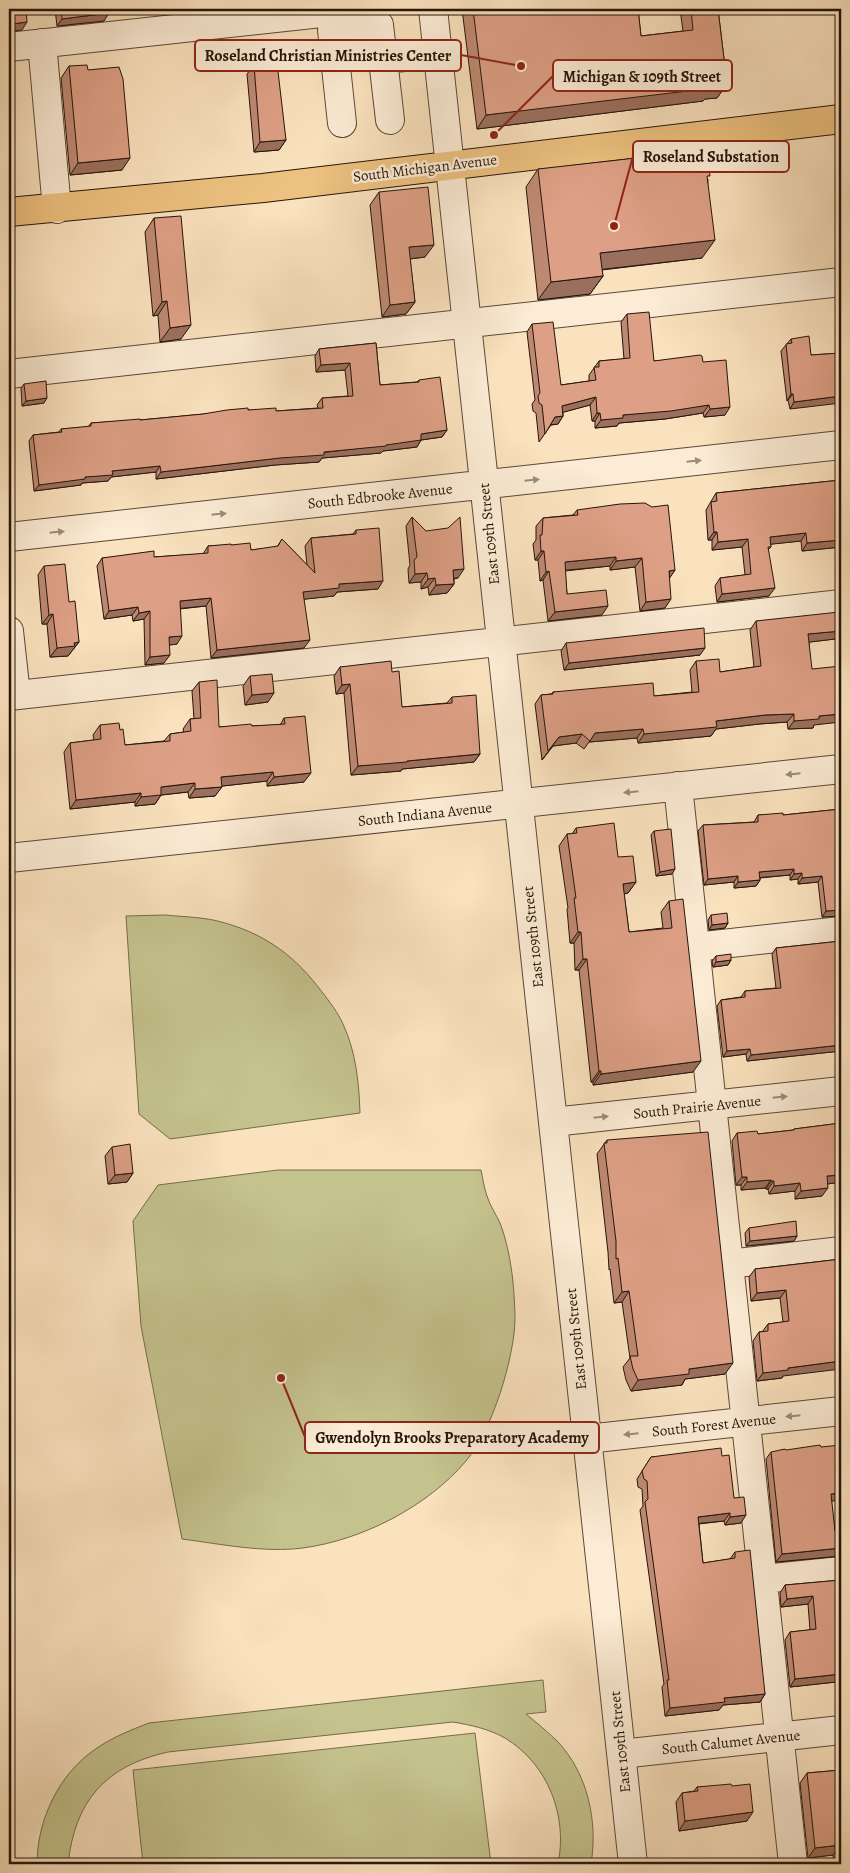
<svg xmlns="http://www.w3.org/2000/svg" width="850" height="1873" font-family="Alegreya,serif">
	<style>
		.green { fill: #c4c28d; stroke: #746c4c }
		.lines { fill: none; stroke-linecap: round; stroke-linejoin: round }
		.minor-casing { stroke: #5a4838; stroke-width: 30 }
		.major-casing { stroke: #25150b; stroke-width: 30 }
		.minor { stroke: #fcecd5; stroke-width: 28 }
		.major { stroke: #edc17f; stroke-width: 28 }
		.wall { fill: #be8972; stroke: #25150b }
		.shaded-wall { fill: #9b6f5d; stroke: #25150b }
		.building { fill: #dd9f85; stroke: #25150b }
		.oneway { fill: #9b8b7a }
		.labels { text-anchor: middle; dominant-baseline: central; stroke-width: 5; stroke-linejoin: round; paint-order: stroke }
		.street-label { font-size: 15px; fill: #25150b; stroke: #fcecd5 }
		.leader { fill: none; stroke: #8f2418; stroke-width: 2 }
		.callout-dot { fill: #8f2418; stroke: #fcecd5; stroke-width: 2 }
		.callout { fill: #fcecd5; stroke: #8f2418; stroke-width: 2 }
		.callout-label { font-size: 16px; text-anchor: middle; font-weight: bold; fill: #25150b }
	</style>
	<rect width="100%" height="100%" fill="#fae2be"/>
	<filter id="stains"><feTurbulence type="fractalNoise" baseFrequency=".004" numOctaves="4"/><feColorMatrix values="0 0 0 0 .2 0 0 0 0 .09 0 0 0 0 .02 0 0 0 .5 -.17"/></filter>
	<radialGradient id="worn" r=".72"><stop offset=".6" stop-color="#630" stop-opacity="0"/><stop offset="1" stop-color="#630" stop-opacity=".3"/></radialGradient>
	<!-- green -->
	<path class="green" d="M165 915C185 917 206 917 225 923 267 935 296 957 322 992 330 1002 338 1013 343 1024 356 1052 359 1083 360 1113L170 1139 139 1114 126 916Z
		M278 1170H481C483 1179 484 1188 487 1196 490 1206 496 1214 500 1223 507 1241 511 1263 513 1282 514 1294 515 1308 515 1320 514 1359 492 1431 466 1461 427 1507 362 1540 303 1548 263 1553 221 1544 182 1539L141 1326 133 1221 158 1185Z
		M543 1680 546 1712 526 1714C537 1723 548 1732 558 1742 588 1774 598 1822 591 1864H558C568 1816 548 1764 505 1738 489 1729 471 1725 453 1722L168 1752C105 1766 75 1801 68 1864H37C37 1820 59 1773 97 1748 113 1737 131 1730 149 1723Z
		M475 1733 491 1864H143L133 1770Z"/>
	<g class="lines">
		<defs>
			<path id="minor" d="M433 9 633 1864
				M42 43 57 209
				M9 47 358 9
				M383 59 437 54
				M342 123 332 30 379 25 390 120
				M9 374 841 282
				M9 537 841 445
				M9 631 16 695
				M9 696 841 604
				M678 786 793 1864
				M9 858 841 769
				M695 947 841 931
				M553 1122 841 1091
				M729 1264 841 1251
				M587 1439 841 1411
				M762 1579 841 1571
				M621 1754 841 1730"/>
			<path id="major" d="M9 212 263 188 841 119"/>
		</defs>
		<!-- minor casing -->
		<use href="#minor" class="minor-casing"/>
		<!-- major casing -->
		<use href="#major" class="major-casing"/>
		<!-- minor -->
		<use href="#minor" class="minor"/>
		<!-- major -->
		<use href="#major" class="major"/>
	</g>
	<!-- wall -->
	<path class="wall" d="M55 9H109L104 21 57 26Z
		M462 9H638L641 36 683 31 680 9H718L727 84 717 98 705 99 703 101 477 129Z
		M841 19V57L838 23Z
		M254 65 286 140 279 150 254 152 247 74Z
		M69 66 88 70 122 170 70 175 61 78Z
		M538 169 708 179 702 258 602 270 603 276 590 294 538 300 526 187Z
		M379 192 425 257 410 259 415 302 406 314 382 317 370 205Z
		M154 218 181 339 160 342 158 315 153 316 145 232Z
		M627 314 654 361 703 362 725 415 704 417 703 413 665 419 619 423 617 426 595 428V421H592L590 405 563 412V416L558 424 551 425 539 442 536 413 533 411 532 404 535 400 527 332 532 324 561 385 589 381V375L599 361 624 359 621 322Z
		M791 339 811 355 841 353 790 409 788 400 787 401 781 351Z
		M376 343 380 385 417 382 419 380 447 430 442 437 421 440 417 447 383 451 381 453 322 458 319 462 275 465 156 479V472L111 477 108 481 82 483 81 485 34 491 29 441 33 435 59 432 61 429 88 427 91 423 140 420 248 410 276 411 318 408 317 405 322 398 348 396 345 370 316 372 315 356 319 349Z
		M24 384 44 403 22 406 21 388Z
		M841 480V547L802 551 801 541 770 544 771 547 768 550 769 596 717 602 715 586 720 578 745 575 742 547 712 550V540H708L706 510 716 493Z
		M577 510 675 570 669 578 665 608 640 611 635 567 610 570V566L565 571 567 594 602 615 548 621 543 580 540 581 538 560H535L533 544 536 540V526L543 518 573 515Z
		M412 517 458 578 454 579V584L447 593 429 595 428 587 421 589V582L409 583 408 569 410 565 406 526Z
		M356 530 378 589 337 592 334 596 304 599V648L211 658 206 606 180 609 177 644 169 645 164 663 145 665 144 619 133 621 132 615 104 619 97 566 102 558 154 557 203 554 208 546 231 545 251 550 277 547 282 539 307 565 305 546 311 538 353 534Z
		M44 566 69 602 79 642 68 656 50 657 47 624H42L38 575Z
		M756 621 841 631 835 639 809 642 814 725 813 728 788 729 787 722 759 724 716 729 711 736 638 743 637 738 589 742 584 749 576 743 553 746 542 760 535 704 541 695 551 694 553 692 654 696 692 692 690 670 696 661 720 672 754 667 750 630Z
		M566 643 700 655 564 670 561 651Z
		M340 667 392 672 402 707 447 703 452 697 480 754 474 762 402 769 401 771 351 775 344 693 336 694 334 676Z
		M250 676 268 702 245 705 243 686Z
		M199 682 219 727 280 725 284 718 304 782 267 786V781L222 786 215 796 189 798 188 792 161 795 155 804 135 806V802L70 809 64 752 70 743 94 740 93 735 100 725 120 730 125 745 164 741 170 734 184 732 183 729 190 719H194L192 691Z
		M841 809V916L822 917 818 882 798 884V879L790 880V875L760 878V880L756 886 734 888V882L704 885 698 831 703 825 754 822 758 815H783Z
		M576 828 618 857 636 882 628 893 624 894 629 932 663 928 661 912 669 901 693 1072 593 1085V1082H591L579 970H575L574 943H570L567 909 568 908 559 846 567 834H572Z
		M654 831 672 874 656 876 651 835Z
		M711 915 728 923 725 928 709 930 708 920Z
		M841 941V1051L747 1061 746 1054 723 1057 717 1006 721 1000 741 997 745 991 776 988 772 954 776 948Z
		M716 956 731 960 728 965 713 967 712 961Z
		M841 1123V1182L827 1184 822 1196 795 1199V1191L769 1194 768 1189H766L765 1188 741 1190V1185H736L732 1141 737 1133 758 1134 793 1130 794 1129Z
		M607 1140 725 1374 685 1379 682 1385 631 1391 626 1380 623 1367 630 1358 622 1302 614 1303 610 1269 609 1270 608 1252 597 1154Z
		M112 1147 133 1173 127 1182 108 1184 105 1156Z
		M841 1212V1236H838L836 1219Z
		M749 1228 797 1236 794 1241 746 1246 745 1233Z
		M841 1259 783 1376 782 1378 757 1381 753 1341 759 1332H762L768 1324 783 1322 780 1298 751 1301 749 1277 755 1269Z
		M771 1452 831 1501 835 1531H841V1556L776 1562 766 1459Z
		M722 1456 741 1523 725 1525 724 1521 699 1524 703 1563 730 1559 735 1552 765 1694 760 1702 723 1705 719 1710 665 1716 662 1687 664 1684 640 1510 643 1506 642 1489 638 1487 637 1479 651 1457Z
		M841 1580V1685L836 1682 790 1687 785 1640 790 1632 810 1630 808 1604 781 1607 780 1593 785 1585Z
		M841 1770V1864H834L833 1855 808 1858 800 1783 807 1773Z
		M732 1786 747 1821 679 1831 676 1802 682 1793 694 1791 697 1787Z"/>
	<!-- shaded-wall -->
	<path class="shaded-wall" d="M185 9H201L200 11 182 12Z
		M109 13 104 21 57 26 62 19Z
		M27 22 22 30 9 31V25L12 24Z
		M727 84 717 98 705 99 703 101 477 129 486 115Z
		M286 140 279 150 254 152 260 142Z
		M130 158 122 170 70 175 78 163Z
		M715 240 702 258 588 271 600 253Z
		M434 245 425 257 400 260 409 247Z
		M603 276 590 294 538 300 551 282Z
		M167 301 158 315 153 316 162 302Z
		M415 302 406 314 382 317 390 305Z
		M191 325 181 339 160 342 170 328Z
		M350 363 345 370 316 372 321 365Z
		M791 394H793L788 400 787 401Z
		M841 396V403L790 409 794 402Z
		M596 397 590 405 557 414 562 406Z
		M47 398 44 403 22 406 26 401Z
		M709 405 703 413 665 419 619 423 617 426 595 428 601 420 623 415Z
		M730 407 725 415 704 417 710 409Z
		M597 413H600L595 421H592Z
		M563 416 558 424 550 425 555 417Z
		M447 430 442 437 421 440 417 447 383 451 381 453 322 458 319 462 275 465 156 479 161 472 386 445 421 434Z
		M160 466 156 472 111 477 108 481 82 483 81 485 34 491 39 485 85 477 112 471Z
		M714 532H717L712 540H708Z
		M806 533 801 541 764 545 770 537Z
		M748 539 742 547 712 550 718 542Z
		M841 540V547L802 551 807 543Z
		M541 551H544L538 560H535Z
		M616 557 610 566 558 571 565 562Z
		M642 558 635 567 610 570 616 561Z
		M464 569 458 578 446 579 453 570Z
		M675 570 669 579V571Z
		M549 571 543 580 540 581 546 572Z
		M427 573 421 582 409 583 415 574Z
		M435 578 428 587 421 589 428 579Z
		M383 581 378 589 337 592 334 596 297 600 303 592 339 584Z
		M454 584 447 593 429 595 436 585Z
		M775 588 769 596 717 602 722 594Z
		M211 598 206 606 174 609 180 601Z
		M671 599 665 608 640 611 646 602Z
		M608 606 602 615 548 621 555 612Z
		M138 607 132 615 104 619 109 611Z
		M150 611 144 619 133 621 139 613Z
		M53 614 47 624H42L49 615Z
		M841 631 835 639 802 643 808 634Z
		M182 636 177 644 163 646 169 637Z
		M310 640 304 648 211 658 217 650Z
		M79 642 68 656 50 657 57 648 74 643Z
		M705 648 700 655 564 670 569 663Z
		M170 655 164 663 145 665 150 657Z
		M350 684 344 693 336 694 342 685Z
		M274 693 268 702 245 705 252 695Z
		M794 714 787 722 759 724 716 729 711 736 638 743 644 734 716 721 765 715Z
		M841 714V722L814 725 813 728 788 729 794 721 819 716Z
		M643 729 637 738 589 742 595 733Z
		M582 734 576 743 553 746 542 760 559 737Z
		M480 754 474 762 402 769 401 771 351 775 358 766 407 761Z
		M273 772 267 781 214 787 221 777Z
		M311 773 304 782 267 786 274 777Z
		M195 783 188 792 161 795 155 804 135 806 141 797 161 787Z
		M222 787 215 796 189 798 195 789Z
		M141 793 135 802 70 809 76 800Z
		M675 869 672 874 656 876 660 872Z
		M794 869 790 875 755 878 759 872Z
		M802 873 798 879 790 880 794 874Z
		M738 876 734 882 704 885 708 879Z
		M822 876 818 882 798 884 802 878Z
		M760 880 756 886 734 888 738 882Z
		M636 882 628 893 616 895 623 884Z
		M841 910V916L822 917 826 911Z
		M728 923 725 928 709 930 712 925Z
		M578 932H581L574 943H570Z
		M583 959H587L579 970H575Z
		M731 960 728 965 713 967 716 962Z
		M841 1045V1051L747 1061 751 1055Z
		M750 1049 746 1054 723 1057 727 1051Z
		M701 1061 693 1072 593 1085 601 1074Z
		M599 1071H601L593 1082H591Z
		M133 1173 127 1182 108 1184 115 1175Z
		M841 1175V1182L821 1185 827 1176Z
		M742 1177H747L741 1185H736Z
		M771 1180 765 1188 741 1190 747 1182Z
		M771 1181H774L768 1189H766Z
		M800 1183 795 1191 769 1194 774 1186Z
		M828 1188 822 1196 795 1199 801 1191Z
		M841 1230V1236H838Z
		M797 1236 794 1241 746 1246 750 1241Z
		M786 1290 780 1298 751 1301 757 1293Z
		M629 1291 622 1302 614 1303 622 1292Z
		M841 1361V1369L783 1376 782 1378 757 1381 763 1373 788 1368Z
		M733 1363 725 1374 685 1379 682 1385 631 1391 638 1380 689 1369Z
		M841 1493V1500L825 1502 831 1494Z
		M730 1513 724 1521 693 1524 698 1517Z
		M746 1515 741 1523 725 1525 730 1517Z
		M841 1548V1556L776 1562 782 1554Z
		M813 1596 808 1604 781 1607 787 1599Z
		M841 1674 836 1682 790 1687 795 1679Z
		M765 1694 760 1702 723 1705 719 1710 665 1716 670 1708 724 1698Z
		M753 1812 747 1821 679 1831 685 1821Z
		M840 1845 833 1855 808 1858 815 1848Z"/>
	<!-- building -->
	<path class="building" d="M9 9H26L27 22 12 24 9 25Z
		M61 9H109V13L62 19Z
		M473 9H638L641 36 693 30 691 9H718L727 84 713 86V88L486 115Z
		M277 63 286 140 260 142 254 65Z
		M87 65 88 70 119 67 123 79 130 158 78 163 69 66Z
		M707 150 710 176H707L715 240 600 253 603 276 551 282 538 169Z
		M428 187 434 245 409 247 415 302 390 305 379 192Z
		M181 216 191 325 170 328 167 301 162 302 154 218Z
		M649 312 654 361 700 355 702 356 703 362 726 360 730 407 710 409 709 405 671 411 623 415V418L601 420 600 413H597L596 397 562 406 563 416 555 417 545 434 542 405 539 403 538 396 540 393 532 324 553 322 561 385 596 380 594 367H599V361L630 358 627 314Z
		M809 336 811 355 841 353V396L794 402 793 394H791L786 344 792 343 791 339Z
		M376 343 380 385 419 382V380L440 377 447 430 421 434V440L386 445V446L324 452V455L280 458 161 472 160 466 112 471 113 475 85 477V479L39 485 33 435 62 432 61 429 91 426V423L140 419V420L203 414 227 410 248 408V410L276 408V411L323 408 322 398 353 396 350 363 321 365 319 349Z
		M46 381 47 398 26 401 24 384Z
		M841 480V540L807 543 806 533 770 537 771 547H768L775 588 722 594 720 578 751 574 748 539 718 542 717 532H714L711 502 717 501 716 493Z
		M645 503 652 507 668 505 675 570 669 571 671 599 646 602 642 558 616 561V557L565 562 567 594 606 590 608 606 555 612 549 571 546 572 544 551H541L540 535H542L543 518 578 515 577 510 620 504Z
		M412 517 426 531 448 528 460 517 464 569 453 570 454 584 436 585 435 578 428 579 427 573 415 574 414 560 417 557Z
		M379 528 383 581 339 584V588L303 592 310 640 217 650 211 598 180 601 182 636 169 637 170 655 150 657V611L139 613 138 607 109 611 102 558 154 551V557L208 553V546L231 544V545L250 543 251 550 278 546 282 539 315 573 311 538 356 534V530Z
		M65 564 69 602 75 601 79 642 74 643 75 646 57 648 53 614 49 615 44 566Z
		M839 612 841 631 808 634 812 669 841 666V714L819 716V719L794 721V714L765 715 716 721 717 727 644 734 643 729 595 733 590 741 582 734 559 737 548 751 541 695 553 694V692L653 683 654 696 699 692 696 661 719 659 720 672 761 666 756 621Z
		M704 628 705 648 569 663 566 643Z
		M391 661 392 672 399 671 402 707 452 703V697L476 695 480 754 407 761V762L358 766 350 684 342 685 340 667Z
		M272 674 274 693 252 695 250 676Z
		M217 680 219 727 251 724 252 726 285 724 284 718 305 716 311 773 274 777 273 772 221 777 222 787 195 789V783L161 787V795L141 797V793L76 800 70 743 101 739 100 725 119 723 120 730 123 729 125 745 170 741V734L191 731 190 719 201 718 199 682Z
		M841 809V910L826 911 822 876 802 878V873L794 874V869L759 872 760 880 738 882V876L708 879 703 825 758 822V815L783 813V815Z
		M614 823 618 857 633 856 636 882 623 884 629 932 672 928 669 901 683 899 701 1061 601 1074V1071H599L587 959H583L581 932H578L574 898H576L567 834 577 833 576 828Z
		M671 829 675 869 660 872 654 831Z
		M727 913 728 923 712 925 711 915Z
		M841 941V1045L751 1055 750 1049 727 1051 721 1000 745 997V991L781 988 776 948Z
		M731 954V960L716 962V956Z
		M841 1123V1175L827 1176 828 1188 801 1191 800 1183 774 1186V1181H771V1180L747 1182V1177H742L737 1133 757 1131 758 1134 794 1130V1129Z
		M708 1132 733 1363 689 1369V1374L638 1380 633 1369 630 1356H638L629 1291 622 1292 618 1258 616 1259V1241L604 1143H607V1140Z
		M130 1144 133 1173 115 1175 112 1147Z
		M796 1221 797 1236 750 1241 749 1228Z
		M841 1259V1361L788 1368V1370L763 1373 759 1332 768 1331V1324L789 1321 786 1290 757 1293 755 1269Z
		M820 1445 821 1447 841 1445V1493L831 1494 835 1531H841V1548L782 1554 771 1452 785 1449 786 1450Z
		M721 1448 722 1456 729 1455 734 1498 744 1497 746 1515 730 1517V1513L698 1517 703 1563 735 1558V1552L750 1550 765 1694 724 1698 725 1702 670 1708 667 1680H669L645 1502 648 1499 647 1481 644 1479 642 1471 651 1457Z
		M841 1580V1674L795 1679 790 1632 816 1629 813 1596 787 1599 785 1585Z
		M841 1770V1857L840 1845 815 1848 807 1773Z
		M731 1784 732 1786 750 1784 753 1812 685 1821 682 1793 698 1791 697 1787Z"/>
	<!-- one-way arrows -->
	<defs><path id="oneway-solid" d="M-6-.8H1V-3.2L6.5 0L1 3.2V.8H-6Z" transform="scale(1.25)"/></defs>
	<g class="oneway">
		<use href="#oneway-solid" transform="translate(694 461) rotate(-6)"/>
		<use href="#oneway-solid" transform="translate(532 480) rotate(-6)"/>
		<use href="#oneway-solid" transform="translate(219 514) rotate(-6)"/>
		<use href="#oneway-solid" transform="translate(57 532) rotate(-6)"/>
		<use href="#oneway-solid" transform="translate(793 774) rotate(174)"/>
		<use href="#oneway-solid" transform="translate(631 792) rotate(174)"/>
		<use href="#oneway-solid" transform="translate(780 1097) rotate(-6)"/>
		<use href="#oneway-solid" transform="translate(601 1117) rotate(-6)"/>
		<use href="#oneway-solid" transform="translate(793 1416) rotate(174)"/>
		<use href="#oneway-solid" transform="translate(631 1434) rotate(174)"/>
	</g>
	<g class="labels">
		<!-- street labels -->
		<g class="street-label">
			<text transform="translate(425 168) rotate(-7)">South Michigan Avenue</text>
			<text transform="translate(380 496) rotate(-6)">South Edbrooke Avenue</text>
			<text transform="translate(489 534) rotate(-96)">East 109th Street</text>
			<text transform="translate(425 814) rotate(-6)">South Indiana Avenue</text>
			<text transform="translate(533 937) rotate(-96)">East 109th Street</text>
			<text transform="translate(697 1107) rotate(-6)">South Prairie Avenue</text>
			<text transform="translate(576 1339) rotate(-96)">East 109th Street</text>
			<text transform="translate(714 1425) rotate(-6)">South Forest Avenue</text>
			<text transform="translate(620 1742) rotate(-96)">East 109th Street</text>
			<text transform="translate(731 1742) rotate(-6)">South Calumet Avenue</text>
		</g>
	</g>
	<!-- callouts -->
	<path class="leader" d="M521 66L461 55M494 135L553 76M614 226L633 156M281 1378L305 1437"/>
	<g class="callout-dot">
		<circle cx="521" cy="66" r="5"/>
		<circle cx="494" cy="135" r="5"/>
		<circle cx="614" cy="226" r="5"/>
		<circle cx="281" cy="1378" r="5"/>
	</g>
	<g class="callout">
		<rect x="195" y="40" width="266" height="31" rx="5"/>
		<rect x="553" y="60" width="179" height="31" rx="5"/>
		<rect x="633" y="141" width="156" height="31" rx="5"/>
		<rect x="305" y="1422" width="294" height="31" rx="5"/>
	</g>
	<g class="callout-label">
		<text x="328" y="61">Roseland Christian Ministries Center</text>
		<text x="642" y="82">Michigan &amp; 109th Street</text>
		<text x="711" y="162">Roseland Substation</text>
		<text x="452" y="1443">Gwendolyn Brooks Preparatory Academy</text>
	</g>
	<!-- margin -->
	<rect width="850" height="1873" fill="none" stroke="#fae2be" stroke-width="30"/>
	<rect x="10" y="10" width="830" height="1853" fill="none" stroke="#25150b" stroke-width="2.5"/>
	<rect x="15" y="15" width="820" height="1843" fill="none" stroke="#25150b"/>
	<rect width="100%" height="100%" filter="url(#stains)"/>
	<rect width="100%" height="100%" fill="url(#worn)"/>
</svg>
